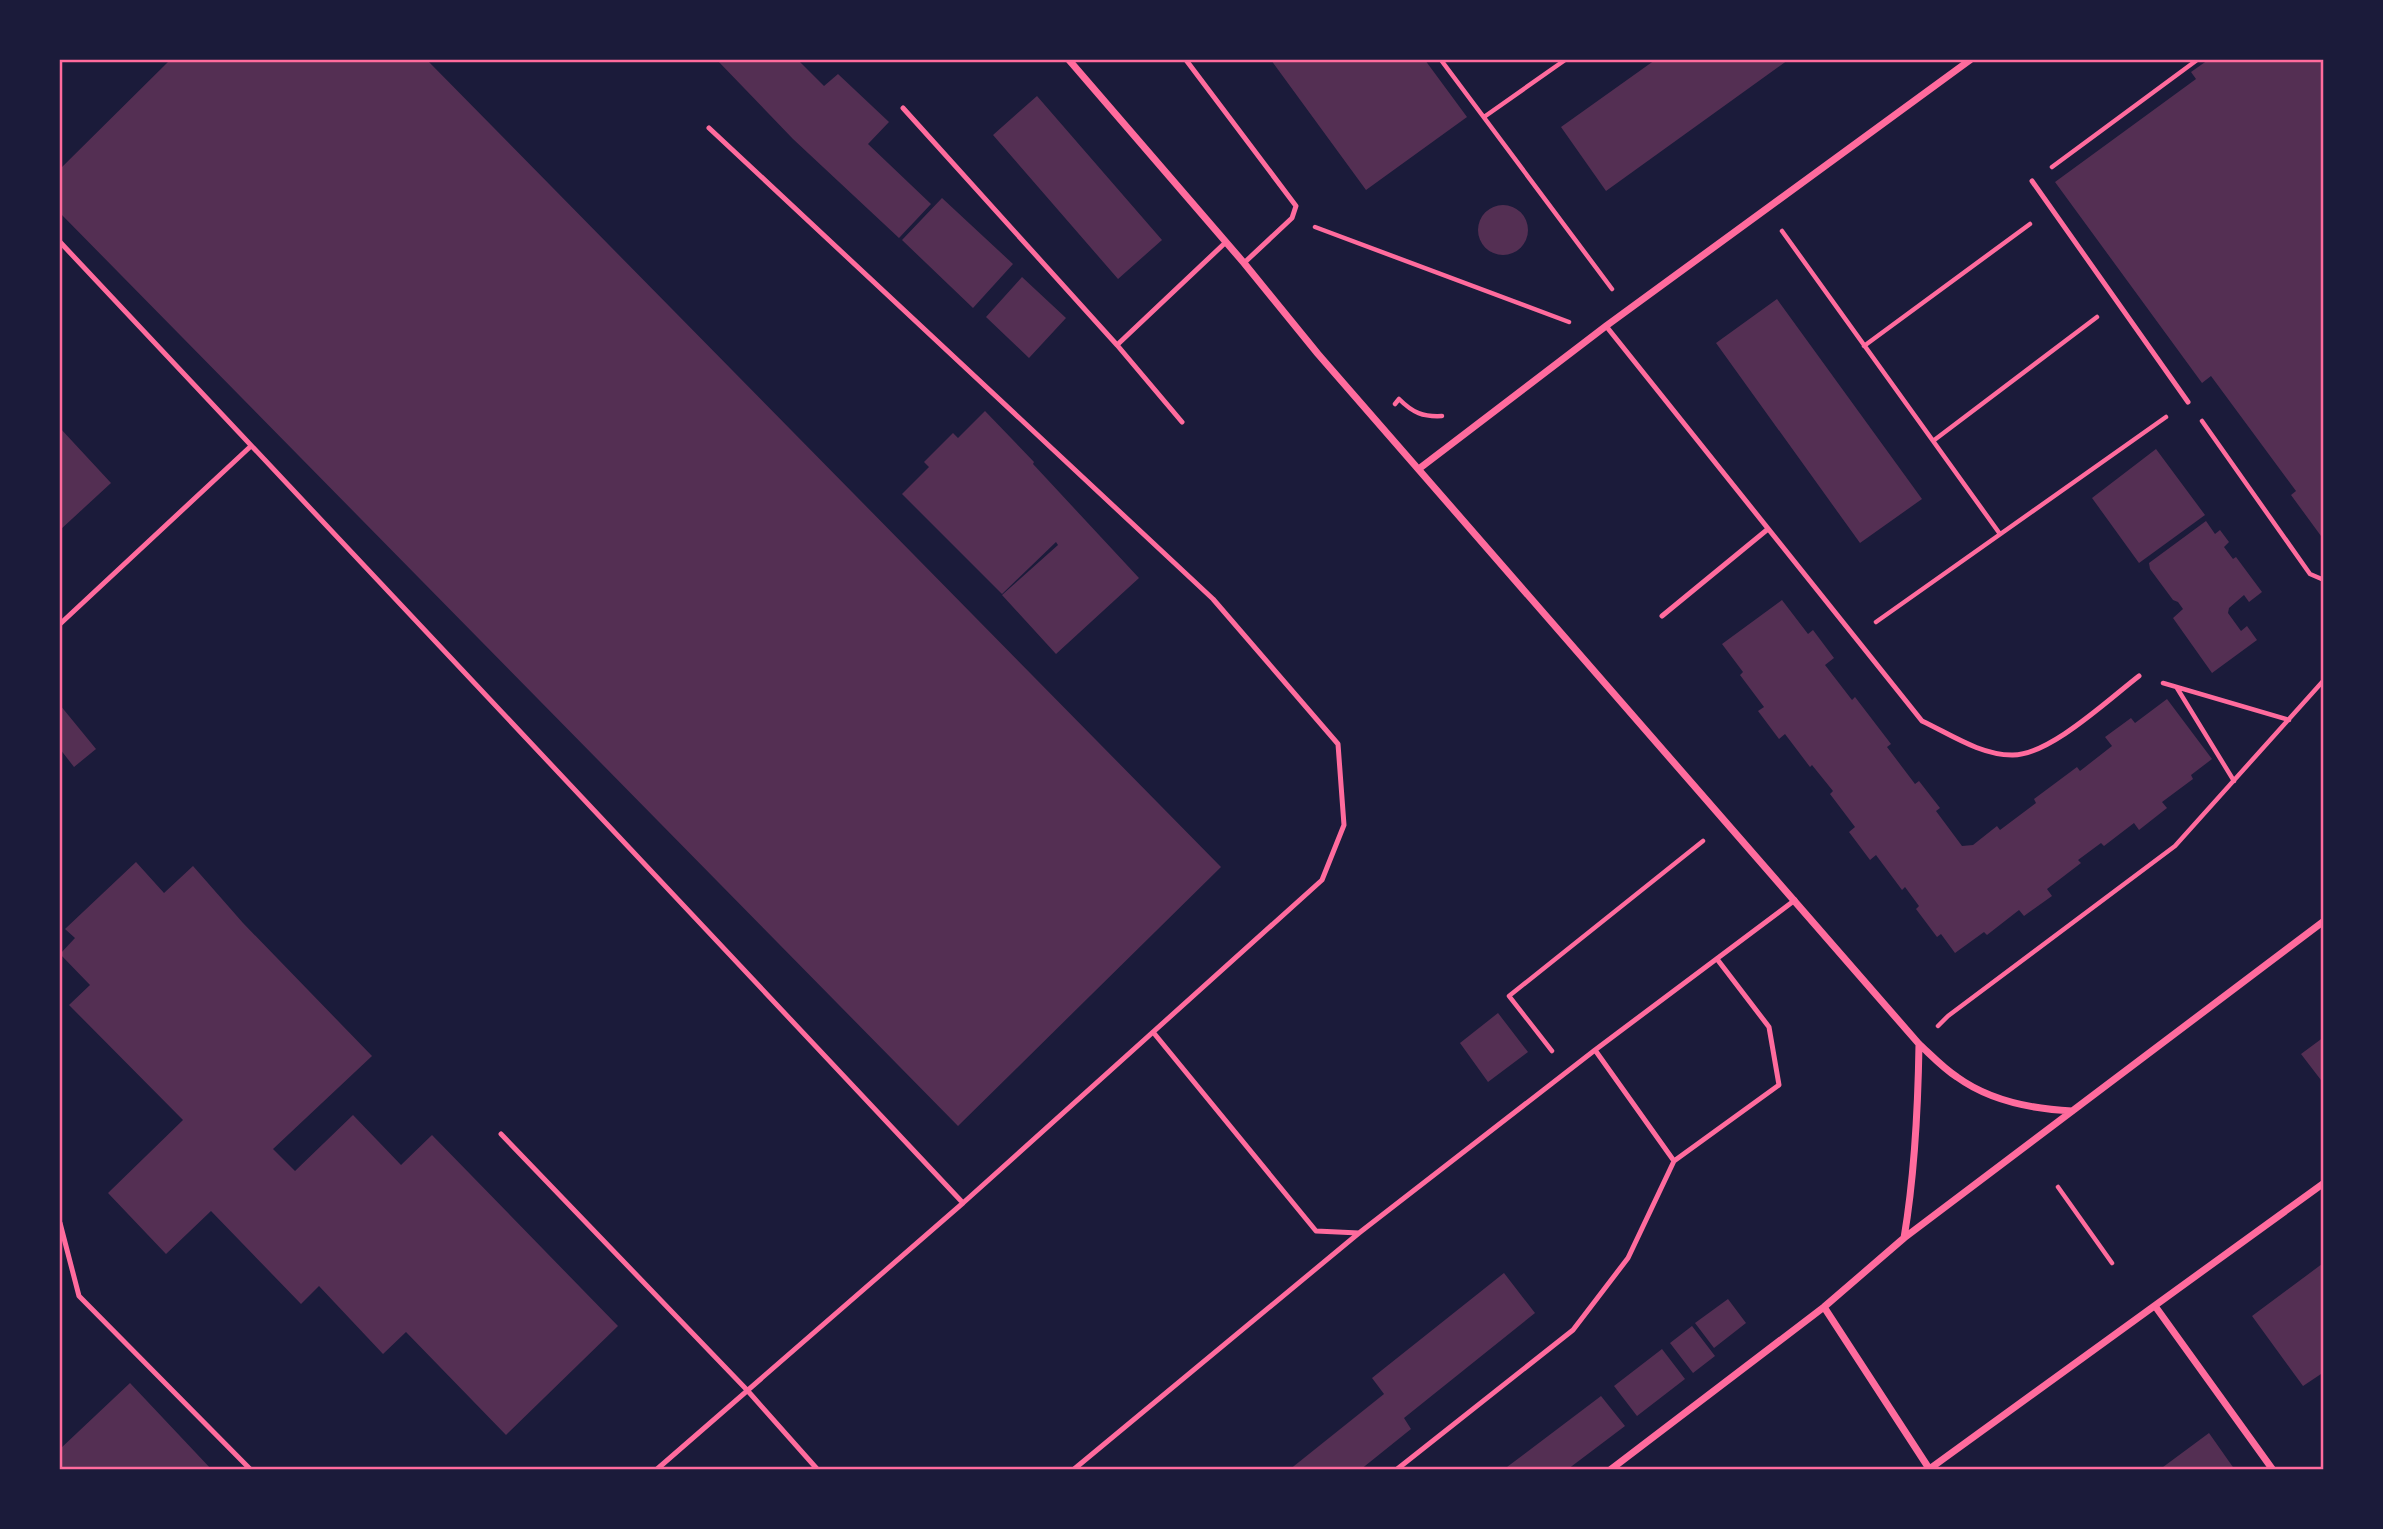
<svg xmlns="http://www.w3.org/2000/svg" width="2383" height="1529" font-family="'Alegreya Sans',sans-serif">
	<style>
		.building { fill: #542f53 }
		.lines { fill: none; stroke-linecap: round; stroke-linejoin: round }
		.path { stroke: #ff6b9d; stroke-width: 4.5 }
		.service { stroke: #ff6b9d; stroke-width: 5 }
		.minor { stroke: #ff6b9d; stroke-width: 7 }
		.neatline { fill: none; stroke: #ff6b9d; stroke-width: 2.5 }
	</style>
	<rect width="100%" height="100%" fill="#1b1b3a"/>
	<!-- building -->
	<path class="building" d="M170 60H427L1221 867 958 1126 60 213V169Z
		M717 60H798L824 86 838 74 889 122 868 144 931 204 899 238 793 139Z
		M1271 60H1425L1467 117 1366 190Z
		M1655 60H1788L1606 191 1561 127Z
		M2208 60H2324V534L2321 536 2291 495 2296 491 2211 376 2202 383 2055 182 2196 79 2191 72Z
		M1037 96 1162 240 1118 279 993 135Z
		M942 198 1013 264 973 308 902 240Z
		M1478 230a25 25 0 1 1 50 0a25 25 0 1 1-50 0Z
		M1022 277 1066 318 1029 358 986 317Z
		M1777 299 1922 499 1860 543 1716 343Z
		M985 411 1034 462 1033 464 1139 578 1056 654 1002 595 1058 545 1056 542 1002 594 902 494 929 467 924 462 953 433 958 438Z
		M60 428 111 483 60 530Z
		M2156 449 2205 515 2139 563 2092 498Z
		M2206 521 2215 534 2220 530 2229 542 2224 547 2233 559 2236 557 2262 592 2249 602 2244 595 2229 608 2228 613 2241 631 2247 626 2257 640 2212 673 2173 618 2183 609 2178 602 2173 600 2150 569 2149 563Z
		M1782 600 1808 634 1813 630 1834 658 1825 665 1852 700 1855 697 1891 744 1887 747 1915 784 1919 781 1940 808 1936 811 1962 846 1973 845 1997 826 2000 830 2036 803 2034 799 2077 767 2080 771 2112 746 2105 737 2131 718 2135 723 2167 699 2212 759 2191 775 2193 779 2162 802 2167 808 2139 830 2134 823 2104 846 2101 843 2078 860 2081 863 2047 889 2052 896 2024 916 2019 910 1987 935 1984 932 1955 953 1941 934 1937 937 1916 909 1919 906 1905 887 1902 890 1876 855 1870 860 1849 832 1855 827 1830 794 1833 791 1812 765 1810 767 1785 734 1779 739 1758 711 1764 707 1740 675 1743 672 1722 644Z
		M60 705 96 749 74 767 60 749Z
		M136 862 164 893 193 866 243 923 372 1056 273 1149 295 1171 353 1115 401 1165 432 1135 618 1326 506 1435 406 1332 383 1354 319 1286 301 1304 211 1211 166 1254 108 1193 183 1120 69 1005 90 985 60 954 75 938 65 929Z
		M1498 1013 1528 1052 1488 1082 1460 1043Z
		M2324 1037V1084L2301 1054Z
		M2322 1264 2324 1372 2303 1386 2252 1316Z
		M1504 1273 1535 1313 1404 1418 1411 1429 1360 1470H1289L1384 1394 1372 1378Z
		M1728 1299 1746 1323 1714 1348 1695 1323Z
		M1692 1326 1715 1356 1693 1373 1670 1343Z
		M1662 1349 1685 1379 1637 1416 1614 1386Z
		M130 1383 212 1470H60V1449Z
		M1601 1396 1625 1426 1572 1466 1567 1470H1503Z
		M2209 1433 2235 1470H2159Z"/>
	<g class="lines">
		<!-- path -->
		<path class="path" d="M1441 60 1612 289
			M1484 117 1565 60
			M2052 167 2197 60
			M1315 227 1569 322
			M1782 231 2000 534
			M1864 346 2030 224
			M1395 404 1399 399C1413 413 1423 417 1442 416
			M2202 421 2310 574 2324 580
			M1933 441 2097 317
			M1876 622 2166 417
			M2163 683 2289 720
			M2177 688 2234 781
			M1938 1026 1948 1016 2175 846 2324 680
			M1552 1051 1509 996 1703 841
			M2058 1187 2112 1263"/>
		<!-- service -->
		<path class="service" d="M1186 60 1296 206 1292 218 1244 263
			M903 108 1117 345 1226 242
			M2032 181 2188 402
			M60 242 963 1203 1322 880 1344 825 1338 744 1213 599 709 128
			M1606 326 1922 721C1950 734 1980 755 2012 755 2049 756 2109 699 2139 676
			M1117 345 1182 422
			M1662 616 1768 529
			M60 624 251 446
			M1717 959 1769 1027 1779 1085 1674 1161 1595 1050 1795 900
			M1153 1032 1316 1231 1359 1233 1595 1050
			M501 1134 747 1390 818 1470
			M60 1223 79 1296 251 1470
			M656 1470 963 1203
			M1073 1470 1359 1233
			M1396 1470 1573 1330 1628 1258 1674 1161"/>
		<!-- minor -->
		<path class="minor" d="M1069 60 1244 263 1318 354 1919 1044C1931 1055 1943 1068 1957 1077 1990 1101 2031 1109 2072 1111
			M1420 468 1606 326 1970 60
			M1904 1238C1915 1173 1918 1110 1919 1044
			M2155 1306 2273 1470
			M1824 1307 1930 1470
			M1610 1470 1824 1307 1904 1238 2324 921
			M1928 1470 2324 1183"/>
	</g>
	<!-- border -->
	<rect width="2383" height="1529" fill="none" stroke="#1b1b3a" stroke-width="122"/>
	<rect x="61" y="61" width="2261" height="1407" class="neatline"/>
</svg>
